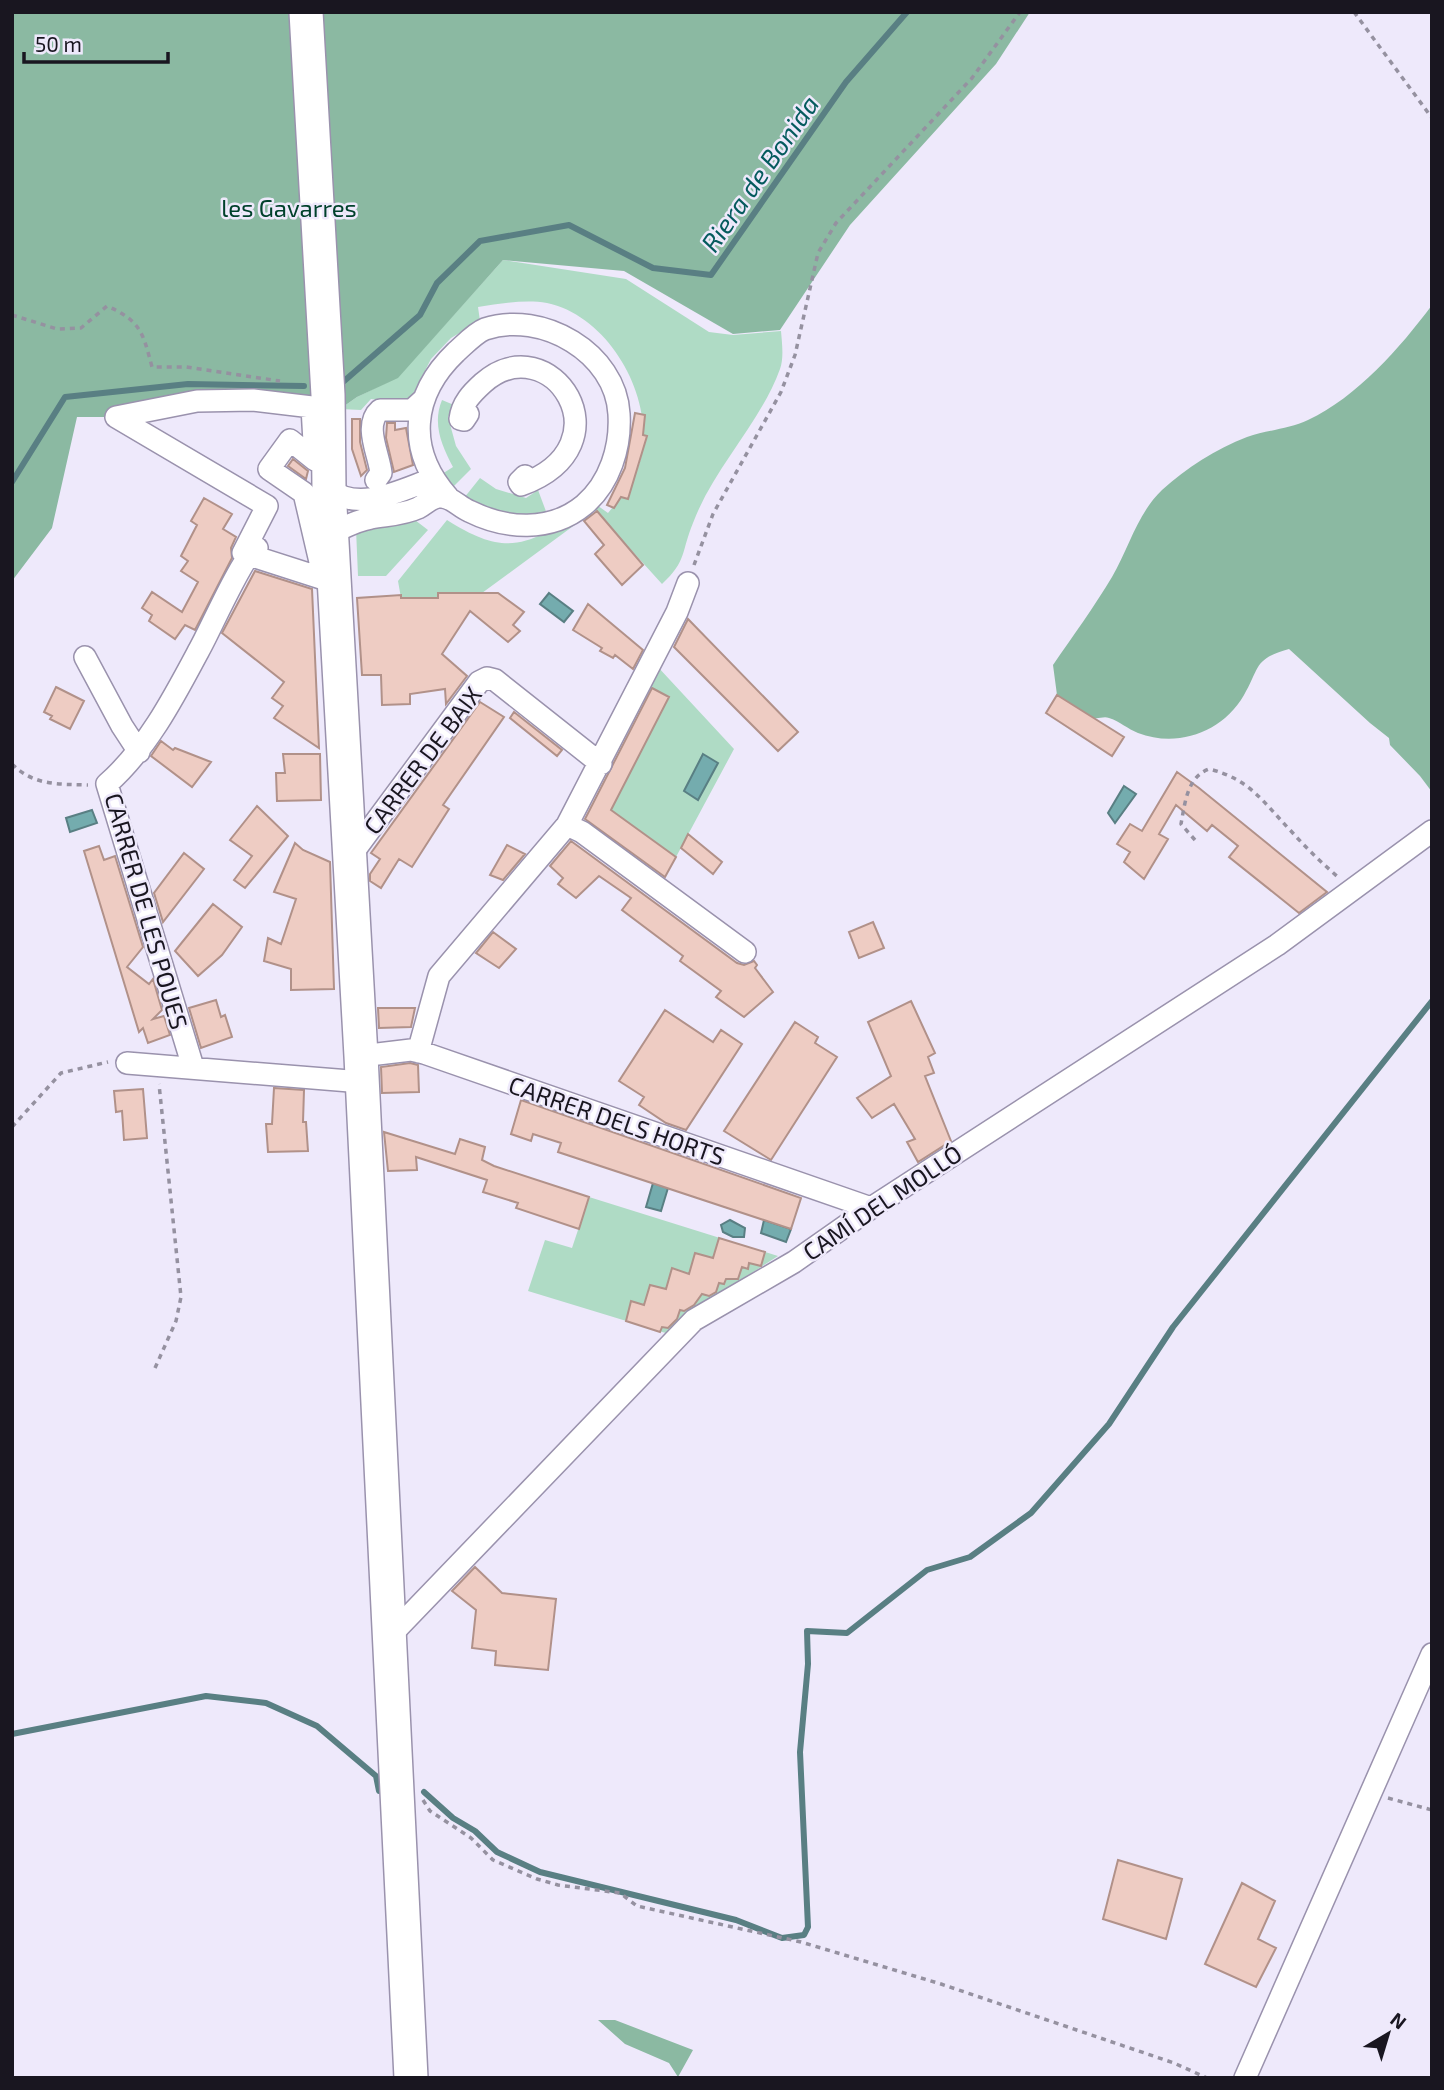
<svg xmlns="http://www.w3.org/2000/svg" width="1444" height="2090" font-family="'Exo 2',sans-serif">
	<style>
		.green { fill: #afdbc5 }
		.forest { fill: #8bb9a2 }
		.water { fill: #74acae; stroke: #597f83; stroke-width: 2 }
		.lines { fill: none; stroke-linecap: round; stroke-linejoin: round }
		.stream { stroke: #597f83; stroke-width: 6 }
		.building { fill: #eeccc3; stroke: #b19189; stroke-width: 2 }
		.street-casing { stroke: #9a92ad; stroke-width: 24 }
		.primary-casing { stroke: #9a92ad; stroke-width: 36 }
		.path { stroke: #9591a0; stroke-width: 3.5; stroke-dasharray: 5 5; stroke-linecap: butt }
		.street { stroke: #fff; stroke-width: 21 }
		.primary { stroke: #fff; stroke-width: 33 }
		.labels { text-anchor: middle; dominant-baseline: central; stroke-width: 5; stroke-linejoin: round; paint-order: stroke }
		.park-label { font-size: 24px; fill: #00412b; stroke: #eee9fb }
		.street-label { font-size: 24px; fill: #191620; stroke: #eee9fb }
		.water-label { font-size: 26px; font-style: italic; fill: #055b5e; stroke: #eee9fb }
	</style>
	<rect width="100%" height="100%" fill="#eee9fb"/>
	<!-- green -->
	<path class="green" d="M503 260 626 279 709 332 733 335 781 331C782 343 784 358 780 369 760 424 714 467 693 523 681 552 687 561 662 584L595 510 482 593H438V598H401L398 581 447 520C514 563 533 540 594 503L608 513C622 496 636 479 641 458 655 397 609 316 547 303 524 299 500 304 478 307L480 321 451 338 431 359 411 398 402 403 371 399 361 410 340 409 357 397 398 377Z
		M442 400 454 405 448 417 456 446 471 469 452 488 442 474 453 467C442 446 432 424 442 400Z
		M353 473 390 502 423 487 425 495 398 507 428 530 386 576H358L356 529 389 501Z
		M480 478 496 489 526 498 538 490 547 514C515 519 493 513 464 498Z
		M657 666 734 749 676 857 632 825 621 845 600 830 669 697 647 685Z
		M589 1197 778 1256 696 1309 669 1334 528 1291 545 1240 572 1248Z"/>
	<!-- forest -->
	<path class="forest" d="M12 12H1030L996 64 850 225 780 330 733 334 624 271 503 260 398 378 357 397 340 409 253 400 115 417H77L52 528 12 581Z
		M1432 305V792L1420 776 1390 745 1389 738 1370 723 1289 649C1253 659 1260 668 1244 695 1222 733 1177 748 1138 733 1128 729 1119 721 1109 718 1104 716 1099 719 1094 718 1082 715 1067 702 1057 695L1053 665C1073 636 1094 607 1112 577 1129 548 1137 514 1162 490 1186 468 1216 449 1247 437 1267 430 1289 429 1308 420 1357 397 1400 348 1432 305Z
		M598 2020H615L693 2050 678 2077 669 2063 625 2044Z"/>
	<!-- water -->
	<path class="water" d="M549 593 573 611 564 622 540 604Z
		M703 754 718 763 698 800 684 791Z
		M1124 786 1136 794 1115 823 1108 813Z
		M92 810 97 823 70 832 66 818Z
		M653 1183 668 1188 661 1211 646 1207Z
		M730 1220 745 1228 744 1237H733L723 1232 721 1225Z
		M764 1220 791 1229 786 1242 761 1233Z"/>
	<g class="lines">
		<!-- stream -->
		<path class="stream" d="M343 382 420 315 437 283 480 241 569 225 653 268 711 275 846 82 907 12
			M12 482 65 397 188 384 304 386
			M12 1734 206 1696 266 1703 317 1726 376 1776 379 1791
			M424 1792 453 1818 475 1831 497 1852 540 1872 736 1920 782 1938 804 1935 808 1927 800 1752 808 1664 807 1631 847 1633 927 1570 970 1557 1031 1513 1109 1424 1173 1327 1432 1001"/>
	</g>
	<!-- building -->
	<path class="building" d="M635 413 645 415 643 435 647 436 628 499 621 497 614 508 607 505 625 468Z
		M352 419H360V442L367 470 361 476 352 449Z
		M387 423H395V430L406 428 413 465 394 472 386 438Z
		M293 459 308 471 306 479 288 466Z
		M204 498 232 514 223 529 236 537 231 548 232 558 195 630 185 625 175 639 149 621 152 615 142 608 152 592 182 612 198 582 181 571 188 561 181 556 197 525 191 521Z
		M597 511 643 565 622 585 595 554 604 545 584 521Z
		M255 571 312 589 319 748 274 718 283 706 272 698 284 682 222 633Z
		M438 593H498L524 612 513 625 520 631 508 642 470 611 442 654 467 676 446 704 445 689 410 694V704L382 705 381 675H362L357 598 401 595V598H438Z
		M588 604 643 650 633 669 615 655 613 658 600 651 602 648 573 630Z
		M688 619 798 732 778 751 674 647Z
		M56 687 84 701 70 729 50 719 52 716 44 712Z
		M652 688 669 697 611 810 676 857 665 877 585 819Z
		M1057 695 1124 737 1112 756 1046 713Z
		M480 702 504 717 443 805 449 809 412 867 399 859 381 888 370 881V874L380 859 371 853Z
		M514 712 562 750 557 756 510 718Z
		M161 741 173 750 175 748 211 762 192 787 151 756Z
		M283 754H320L321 800 277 801 276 773H285Z
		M1177 772 1199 788 1327 892 1299 913 1229 857 1238 846 1212 825 1207 831 1176 805 1159 834 1168 839 1144 879 1124 862 1130 852 1117 844 1130 824 1142 831Z
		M257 806 288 836 245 888 234 880 252 856 230 840Z
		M688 834 722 862 713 874 681 848Z
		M571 841 737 963 744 965 754 961 757 965 755 968 773 992 744 1017 716 997 721 991 680 961 683 956 622 910 631 898 599 876 576 898 558 884 563 878 550 866Z
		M295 843 303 850 330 862 334 989 291 990V969L264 961 268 938 281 944 296 899 274 892Z
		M507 845 525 854 503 880 490 875Z
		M99 846 104 860 115 856 143 947 127 967 149 984 153 979 162 1010 153 1019 164 1016 170 1035 148 1043 143 1028 139 1032 84 851Z
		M184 853 204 869 163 922 154 893Z
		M213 904 242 927 222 955 198 976 175 951Z
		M873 922 884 948 859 958 849 932Z
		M493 932 516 949 499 968 476 953Z
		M216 1000 221 1017 225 1015 232 1037 201 1048 189 1008Z
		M911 1001 935 1053 928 1057 934 1073 925 1076 951 1141 918 1162 907 1142 915 1139 894 1104 872 1118 857 1098 891 1076 868 1022Z
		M378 1008H415L411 1027 379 1028Z
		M665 1010 713 1042 721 1030 742 1044 686 1130 666 1123 639 1105 644 1097 619 1081Z
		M795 1022 818 1037 815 1043 837 1057 771 1160 724 1131Z
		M410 1063 418 1065 419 1092 382 1093 381 1067Z
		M274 1088 304 1090 303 1122H306L308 1151 268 1152 266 1124H272Z
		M143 1089 147 1138 124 1140 122 1111 116 1112 114 1091Z
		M521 1100 801 1198 791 1229 558 1152 561 1143 533 1134 531 1141 511 1134Z
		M384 1132 455 1154 460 1139 485 1147 482 1160 494 1166 589 1197 579 1229 516 1208 518 1203 483 1192 487 1180 416 1157 417 1170 388 1171Z
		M719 1238 765 1252 761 1266 749 1263 748 1269 742 1267 738 1279H726L724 1284 719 1283 716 1292 709 1296 702 1294 694 1305 684 1311 680 1310 677 1319 668 1328 662 1327 660 1332 626 1321 631 1301 644 1305 650 1285 666 1289 672 1268 689 1274 695 1253 713 1258Z
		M475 1567 502 1593 556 1599 548 1670 495 1665 496 1651 472 1648 476 1610 452 1591Z
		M1118 1860 1182 1879 1166 1939 1103 1919Z
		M1242 1883 1275 1901 1258 1939 1276 1948 1256 1987 1205 1964Z"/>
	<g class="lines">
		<defs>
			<path id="street" d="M253 400 312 407 315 460 290 440 269 469 304 493 324 579 243 553 267 506 116 417 197 401Z
				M468 414 464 420 460 419C462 403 472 393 483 383 550 324 631 445 521 485L519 482 525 476
				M376 480 381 473C379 454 363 425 380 410H412L423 400
				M329 489C359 513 401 490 432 479
				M332 533C345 527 357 520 371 518 387 515 403 515 418 508 426 504 432 496 441 497 452 497 459 507 469 511 505 529 550 533 584 505 610 483 621 447 619 414 616 353 542 310 485 329 475 333 464 345 456 352 411 395 406 450 448 497
				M85 657 122 726 139 752
				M567 825 582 832 745 952
				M349 858 479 682 487 678 495 680 601 764
				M418 1052 439 976 567 825 677 612 688 583
				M361 1056 411 1050 424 1053 871 1208
				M127 1063 362 1082
				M193 1067 107 784C147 749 174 697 199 650 210 631 243 554 257 548
				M388 1638 694 1320 794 1262 871 1208 1277 945 1432 831
				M1245 2078 1432 1654"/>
			<path id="primary" d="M306 12 328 395 329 489 361 1056 411 2078"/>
		</defs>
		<!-- street casing -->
		<use href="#street" class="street-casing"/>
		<!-- primary casing -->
		<use href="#primary" class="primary-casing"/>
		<!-- path -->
		<path class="path" d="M1354 12 1432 118
			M12 315 57 329 81 328 107 306C141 321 143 333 152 367H186L280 381
			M694 565 713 514 781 392 795 355 818 253 836 223 972 78 1020 12
			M12 764C34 786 59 784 88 785
			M1195 840 1181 824C1185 803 1187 777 1209 769 1250 779 1263 802 1291 831 1306 848 1322 863 1339 878
			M12 1127 61 1073 108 1062
			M155 1368 176 1321 181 1297 159 1084
			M1388 1798 1432 1810
			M423 1800 430 1811 471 1838 493 1860 537 1879 558 1885 620 1893 637 1906 801 1942 941 1984 1174 2063 1207 2078"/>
		<!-- street -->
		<use href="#street" class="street"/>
		<!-- primary -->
		<use href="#primary" class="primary"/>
	</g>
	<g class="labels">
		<!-- park labels -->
		<g class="park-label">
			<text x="289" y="207">les Gavarres</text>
		</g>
		<!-- street labels -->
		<g class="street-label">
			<text transform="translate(422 760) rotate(-53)">CARRER DE BAIX</text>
			<text transform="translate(147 911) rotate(74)">CARRER DE LES POUES</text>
			<text transform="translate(617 1120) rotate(19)">CARRER DELS HORTS</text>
			<text transform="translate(882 1202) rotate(-34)">CAMÍ DEL MOLLÓ</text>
		</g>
		<!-- water labels -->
		<g class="water-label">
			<text transform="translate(759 173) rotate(-55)">Riera de Bonida</text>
		</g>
	</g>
	<!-- border -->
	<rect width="1444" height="2090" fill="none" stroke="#191620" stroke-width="28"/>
	<!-- north arrow -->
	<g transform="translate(1388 2034) rotate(38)" stroke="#eee9fb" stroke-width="5" paint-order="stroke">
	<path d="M0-5L12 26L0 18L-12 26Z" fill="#191620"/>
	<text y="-10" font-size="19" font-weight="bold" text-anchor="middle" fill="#191620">N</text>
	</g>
	<!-- scale -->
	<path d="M24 52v10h144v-10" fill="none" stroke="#191620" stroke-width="3.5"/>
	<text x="35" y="52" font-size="21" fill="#191620" stroke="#eee9fb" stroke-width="5" paint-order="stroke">50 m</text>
</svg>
